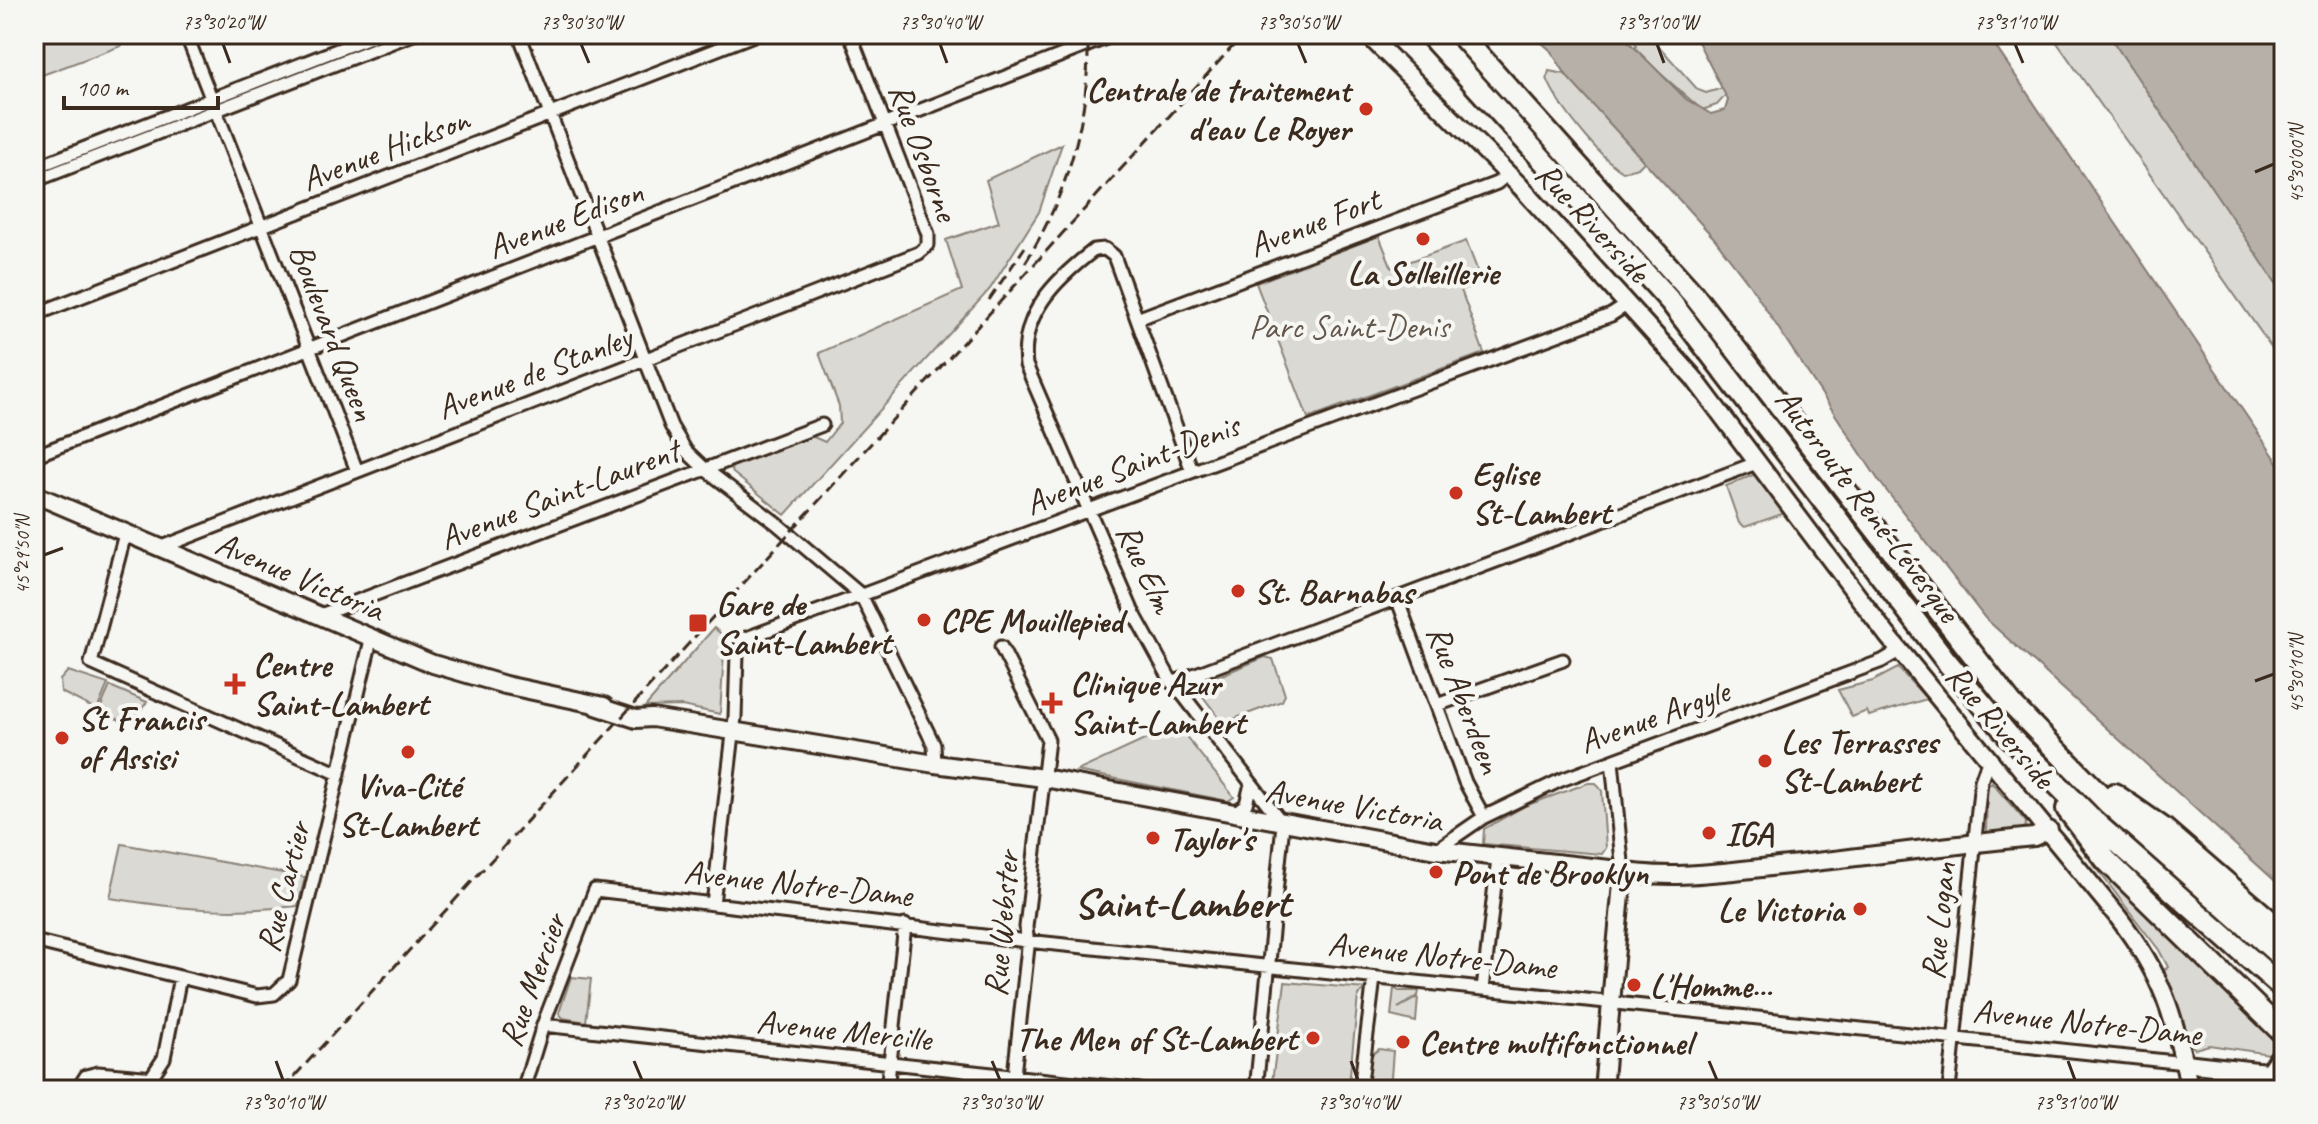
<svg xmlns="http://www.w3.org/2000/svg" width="2318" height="1124" font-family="Caveat,sans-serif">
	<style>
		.green { fill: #dad9d3; stroke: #8a8278; stroke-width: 2 }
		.water { fill: #b6b0a9; stroke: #857a71; stroke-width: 2 }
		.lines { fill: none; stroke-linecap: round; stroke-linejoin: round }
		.street-casing { stroke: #3b2a1e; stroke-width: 17 }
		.secondary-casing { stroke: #3b2a1e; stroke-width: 22 }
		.highway-casing { stroke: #3b2a1e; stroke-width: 26 }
		.street { stroke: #f6f6f2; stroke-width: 11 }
		.secondary { stroke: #f6f6f2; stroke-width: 16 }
		.highway { stroke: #f6f6f2; stroke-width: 20 }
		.rail { stroke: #3b2a1e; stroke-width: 3; stroke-dasharray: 12 6; stroke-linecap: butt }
		.ticks { fill: none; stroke: #3b2a1e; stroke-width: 3 }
		.poi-dot { fill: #c8321e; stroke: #f6f6f2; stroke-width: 3 }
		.labels { text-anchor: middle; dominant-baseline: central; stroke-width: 8; stroke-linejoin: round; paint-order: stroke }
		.poi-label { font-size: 34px; font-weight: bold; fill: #3b2a1e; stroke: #f6f6f2; text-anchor: start }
		.street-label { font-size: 34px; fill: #3b2a1e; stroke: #f6f6f2 }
		.park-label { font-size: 34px; fill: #63564b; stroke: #f6f6f2 }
		.district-label { font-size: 42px; font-weight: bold; fill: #3b2a1e; stroke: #f6f6f2 }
		.neatline { fill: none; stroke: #3b2a1e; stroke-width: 3 }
		.ticks-label { font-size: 20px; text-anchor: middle; fill: #3b2a1e }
	</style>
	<rect width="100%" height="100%" fill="#f6f6f2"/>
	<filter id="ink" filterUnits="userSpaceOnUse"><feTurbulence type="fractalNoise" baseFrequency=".0125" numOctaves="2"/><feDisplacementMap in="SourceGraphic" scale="16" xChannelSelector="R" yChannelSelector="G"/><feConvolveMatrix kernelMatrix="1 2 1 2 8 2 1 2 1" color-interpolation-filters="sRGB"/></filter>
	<g filter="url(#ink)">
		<!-- green -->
		<path class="green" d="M34 34H117L121 46 34 78Z
			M1634 34H1648L1698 90 1706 93 1723 88 1727 94 1717 105 1702 110 1637 53Z
			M2051 34H2284V365Z
			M1549 71 1565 74 1635 150 1644 162 1638 168 1623 172C1600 158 1556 103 1547 78Z
			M1062 144 1039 212 990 289 785 515 733 473 731 468 735 462 809 435 825 442 840 423 839 406 819 353 962 290 946 240 999 222 986 180Z
			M1379 236 1392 268 1466 241 1482 282 1461 290 1484 353 1308 418 1256 283Z
			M1753 475 1758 476 1785 513 1745 527 1739 523 1726 486Z
			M714 628 725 637 720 714 682 706 645 707Z
			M1265 657 1273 659 1285 695 1282 701 1223 723 1195 686Z
			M1898 668 1927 699 1869 716 1867 711 1852 717 1838 690 1873 681Z
			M68 671 108 684 97 710 61 692 60 680Z
			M110 686 147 702 133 720 122 721 99 711Z
			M1177 725 1234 797 1228 801 1077 771Z
			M1588 783H1596L1602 791 1606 848 1602 854 1483 844 1484 829 1525 806Z
			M1992 783 2026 822 2025 831 1986 835 1987 786Z
			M2071 835 2271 1029 2280 1048 2276 1055 2209 1045 2195 1049 2188 1042 2164 970 2168 967 2159 950Z
			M122 844 305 877 298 906C227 914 181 909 110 898Z
			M571 977 591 979 586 1022 563 1018 559 1013Z
			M1285 982 1366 989 1358 996 1349 1085 1353 1090H1271Z
			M1394 988 1399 991H1419L1418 996 1398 1008 1418 997 1416 1022 1391 1016Z
			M1379 1049 1393 1051 1390 1090H1367L1370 1056Z
			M2214 1078 2284 1084V1090H2203L2208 1080Z"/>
		<!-- water -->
		<path class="water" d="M1532 34H1621L1686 99 1711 114 1725 110 1728 100 1694 34H1987L2284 471V889L1985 618 1879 481 1750 285 1714 238 1569 79 1550 50Z
			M2108 34H2284V295Z"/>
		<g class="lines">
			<defs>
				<path id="street" d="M186 34 357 471
					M519 34 671 426 686 451 705 469 776 523 861 595 934 745 935 764
					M34 168 378 34
					M34 181 413 34
					M34 315 756 34
					M1137 319 1497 183 1508 174
					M34 456 1116 34
					M1192 471 1114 256 1105 249 1094 250C1055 280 1020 314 1026 365L1132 610 1169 677 1283 824 1256 1090
					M125 534 91 663 339 774
					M160 548 919 253 928 245V234L850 34
					M1397 598 1465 782 1484 817
					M318 616 822 425
					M1001 647 1048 740 1026 927 1028 947 1014 1075
					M1172 683 1759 462
					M1437 705 1563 660
					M1612 761 1623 872
					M1233 814 1246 804 1251 784
					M1436 850 1484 817 1561 780 1882 661 1899 651
					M713 904 735 717 737 654 744 639 1611 315 1628 304
					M34 941 257 996 274 994 289 980 371 640
					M1483 989 1498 858
					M543 1025 1140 1090
					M77 1090 86 1076 98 1073 154 1078
					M143 1090 164 1058 180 977
					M523 1090 543 1025 595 890 1027 941 2185 1063
					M887 1090 905 925
					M1360 1090 1374 978
					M1949 1090 1981 781 1989 759"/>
				<path id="secondary" d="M1367 34 1520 186 1693 377 1887 635 2118 917C2166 980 2173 1015 2190 1090
					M34 494 433 664 505 685 604 706
					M596 706 636 719 652 718 935 764 1044 778 1436 850 1610 869C1667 881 1722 872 1779 866 1864 857 1949 845 2034 837L2049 830
					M2185 1063 2284 1074
					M1603 1090 1623 872"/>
				<path id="highway" d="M1429 34 1670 301 1947 662 2008 735 2098 825 2284 989
					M1460 34 1693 294 2013 706 2109 804 2284 959
					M2114 794 2164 829 2284 933
					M2067 809 2106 860 2284 1034
					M2270 1073 2284 1053"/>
			</defs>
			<!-- street casing -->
			<use href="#street" class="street-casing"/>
			<!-- secondary casing -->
			<use href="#secondary" class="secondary-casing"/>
			<!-- highway casing -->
			<use href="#highway" class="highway-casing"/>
			<!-- street -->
			<use href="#street" class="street"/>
			<!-- secondary -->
			<use href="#secondary" class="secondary"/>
			<!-- highway -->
			<use href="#highway" class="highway"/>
			<!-- rail -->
			<path class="rail" d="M1025 263C1068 194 1090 116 1088 34
				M989 300 1025 247
				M282 1090 1244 34"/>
		</g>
	</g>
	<!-- ticks -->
	<path class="ticks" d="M223 44 230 63M581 44 589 63M940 44 947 63M1298 44 1306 63M1657 44 1664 63M2015 44 2023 63M2255 172 2274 164M44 555 63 548M2255 681 2274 674M276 1061 283 1080M634 1061 642 1080M992 1061 1000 1080M1351 1061 1358 1080M1709 1061 1717 1080M2068 1061 2075 1080"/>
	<!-- markers -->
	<g class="poi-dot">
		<circle cx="1366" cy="109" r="8"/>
		<circle cx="1423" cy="239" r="8"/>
		<circle cx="1456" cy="493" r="8"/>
		<circle cx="1238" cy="591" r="8"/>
		<circle cx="924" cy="620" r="8"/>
		<rect x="688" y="613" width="20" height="20" rx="4"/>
		<path d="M231 672h8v8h8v8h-8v8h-8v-8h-8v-8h8z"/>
		<path d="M1048 691h8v8h8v8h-8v8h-8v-8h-8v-8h8z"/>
		<circle cx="62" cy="738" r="8"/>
		<circle cx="408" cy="752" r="8"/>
		<circle cx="1765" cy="761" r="8"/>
		<circle cx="1709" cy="833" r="8"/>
		<circle cx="1153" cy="838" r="8"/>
		<circle cx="1436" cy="872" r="8"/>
		<circle cx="1860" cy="909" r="8"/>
		<circle cx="1634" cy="985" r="8"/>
		<circle cx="1313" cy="1038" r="8"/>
		<circle cx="1403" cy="1042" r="8"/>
	</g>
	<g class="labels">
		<!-- poi labels -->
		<g class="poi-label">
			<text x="1350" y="89" text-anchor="end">Centrale de traitement<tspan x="1350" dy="39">d'eau Le Royer</tspan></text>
			<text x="1423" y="272" text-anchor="middle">La Solleillerie</text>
			<text x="1472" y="473">Eglise<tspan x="1472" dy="39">St-Lambert</tspan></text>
			<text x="1254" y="591">St. Barnabas</text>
			<text x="716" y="603">Gare de<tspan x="716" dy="39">Saint-Lambert</tspan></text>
			<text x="940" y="620">CPE Mouillepied</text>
			<text x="253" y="664">Centre<tspan x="253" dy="39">Saint-Lambert</tspan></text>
			<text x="1070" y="683">Clinique Azur<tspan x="1070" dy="39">Saint-Lambert</tspan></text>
			<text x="78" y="718">St Francis<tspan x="78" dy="39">of Assisi</tspan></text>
			<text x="1781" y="741">Les Terrasses<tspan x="1781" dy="39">St-Lambert</tspan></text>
			<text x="408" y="785" text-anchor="middle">Viva-Cité<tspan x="408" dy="39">St-Lambert</tspan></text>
			<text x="1725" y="833">IGA</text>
			<text x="1169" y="838">Taylor's</text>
			<text x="1452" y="872">Pont de Brooklyn</text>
			<text x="1844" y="909" text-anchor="end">Le Victoria</text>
			<text x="1650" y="985">L'Homme...</text>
			<text x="1297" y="1038" text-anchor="end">The Men of St-Lambert</text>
			<text x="1419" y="1042">Centre multifonctionnel</text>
		</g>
		<!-- street labels -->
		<g class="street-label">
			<text transform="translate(385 149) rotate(-21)">Avenue Hickson</text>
			<text transform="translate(924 152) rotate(70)">Rue Osborne</text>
			<text transform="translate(565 219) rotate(-21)">Avenue Edison</text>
			<text transform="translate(1314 222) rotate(-21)">Avenue Fort</text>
			<text transform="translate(1593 222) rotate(47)">Rue Riverside</text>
			<text transform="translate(333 332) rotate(69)">Boulevard Queen</text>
			<text transform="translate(534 372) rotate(-21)">Avenue de Stanley</text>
			<text transform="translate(1132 464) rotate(-21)">Avenue Saint-Denis</text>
			<text transform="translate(559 494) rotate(-21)">Avenue Saint-Laurent</text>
			<text transform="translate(1868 505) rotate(53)">Autoroute René-Lévesque</text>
			<text transform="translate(1146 568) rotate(65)">Rue Elm</text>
			<text transform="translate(300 576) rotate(23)">Avenue Victoria</text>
			<text transform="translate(1465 699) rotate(69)">Rue Aberdeen</text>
			<text transform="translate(1654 716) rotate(-20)">Avenue Argyle</text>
			<text transform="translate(2001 726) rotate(50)">Rue Riverside</text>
			<text transform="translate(1354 805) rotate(10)">Avenue Victoria</text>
			<text transform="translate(798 883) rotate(6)">Avenue Notre-Dame</text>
			<text transform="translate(283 887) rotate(-76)">Rue Cartier</text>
			<text transform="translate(1938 921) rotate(-84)">Rue Logan</text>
			<text transform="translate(1001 924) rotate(-85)">Rue Webster</text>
			<text transform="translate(1442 955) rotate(6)">Avenue Notre-Dame</text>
			<text transform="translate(532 980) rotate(-70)">Rue Mercier</text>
			<text transform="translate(2087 1022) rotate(6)">Avenue Notre-Dame</text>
			<text transform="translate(844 1030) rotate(6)">Avenue Mercille</text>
		</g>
		<!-- park labels -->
		<g class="park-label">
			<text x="1349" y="326">Parc Saint-Denis</text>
		</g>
		<!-- district labels -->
		<g class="district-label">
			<text x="1182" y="903">Saint-Lambert</text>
		</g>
	</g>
	<!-- margin -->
	<rect width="2318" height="1124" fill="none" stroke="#f6f6f2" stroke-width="88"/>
	<!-- scale -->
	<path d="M64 96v12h154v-12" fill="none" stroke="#3b2a1e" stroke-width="4"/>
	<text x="76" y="96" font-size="24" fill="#3b2a1e" stroke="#f6f6f2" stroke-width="6" paint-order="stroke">100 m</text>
	<rect x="44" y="44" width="2230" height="1036" class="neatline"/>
	<g class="ticks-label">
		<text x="223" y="29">73°30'20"W</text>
		<text x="581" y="29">73°30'30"W</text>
		<text x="940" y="29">73°30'40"W</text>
		<text x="1298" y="29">73°30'50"W</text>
		<text x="1657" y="29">73°31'00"W</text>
		<text x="2015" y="29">73°31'10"W</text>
		<text transform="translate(2296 164) rotate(-90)" y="7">45°30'00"N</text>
		<text transform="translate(22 555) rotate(-90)" y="7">45°29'50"N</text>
		<text transform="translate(2296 674) rotate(-90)" y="7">45°30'10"N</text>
		<text x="283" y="1109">73°30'10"W</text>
		<text x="642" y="1109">73°30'20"W</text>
		<text x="1000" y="1109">73°30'30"W</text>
		<text x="1358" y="1109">73°30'40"W</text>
		<text x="1717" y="1109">73°30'50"W</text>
		<text x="2075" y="1109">73°31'00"W</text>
	</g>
</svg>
